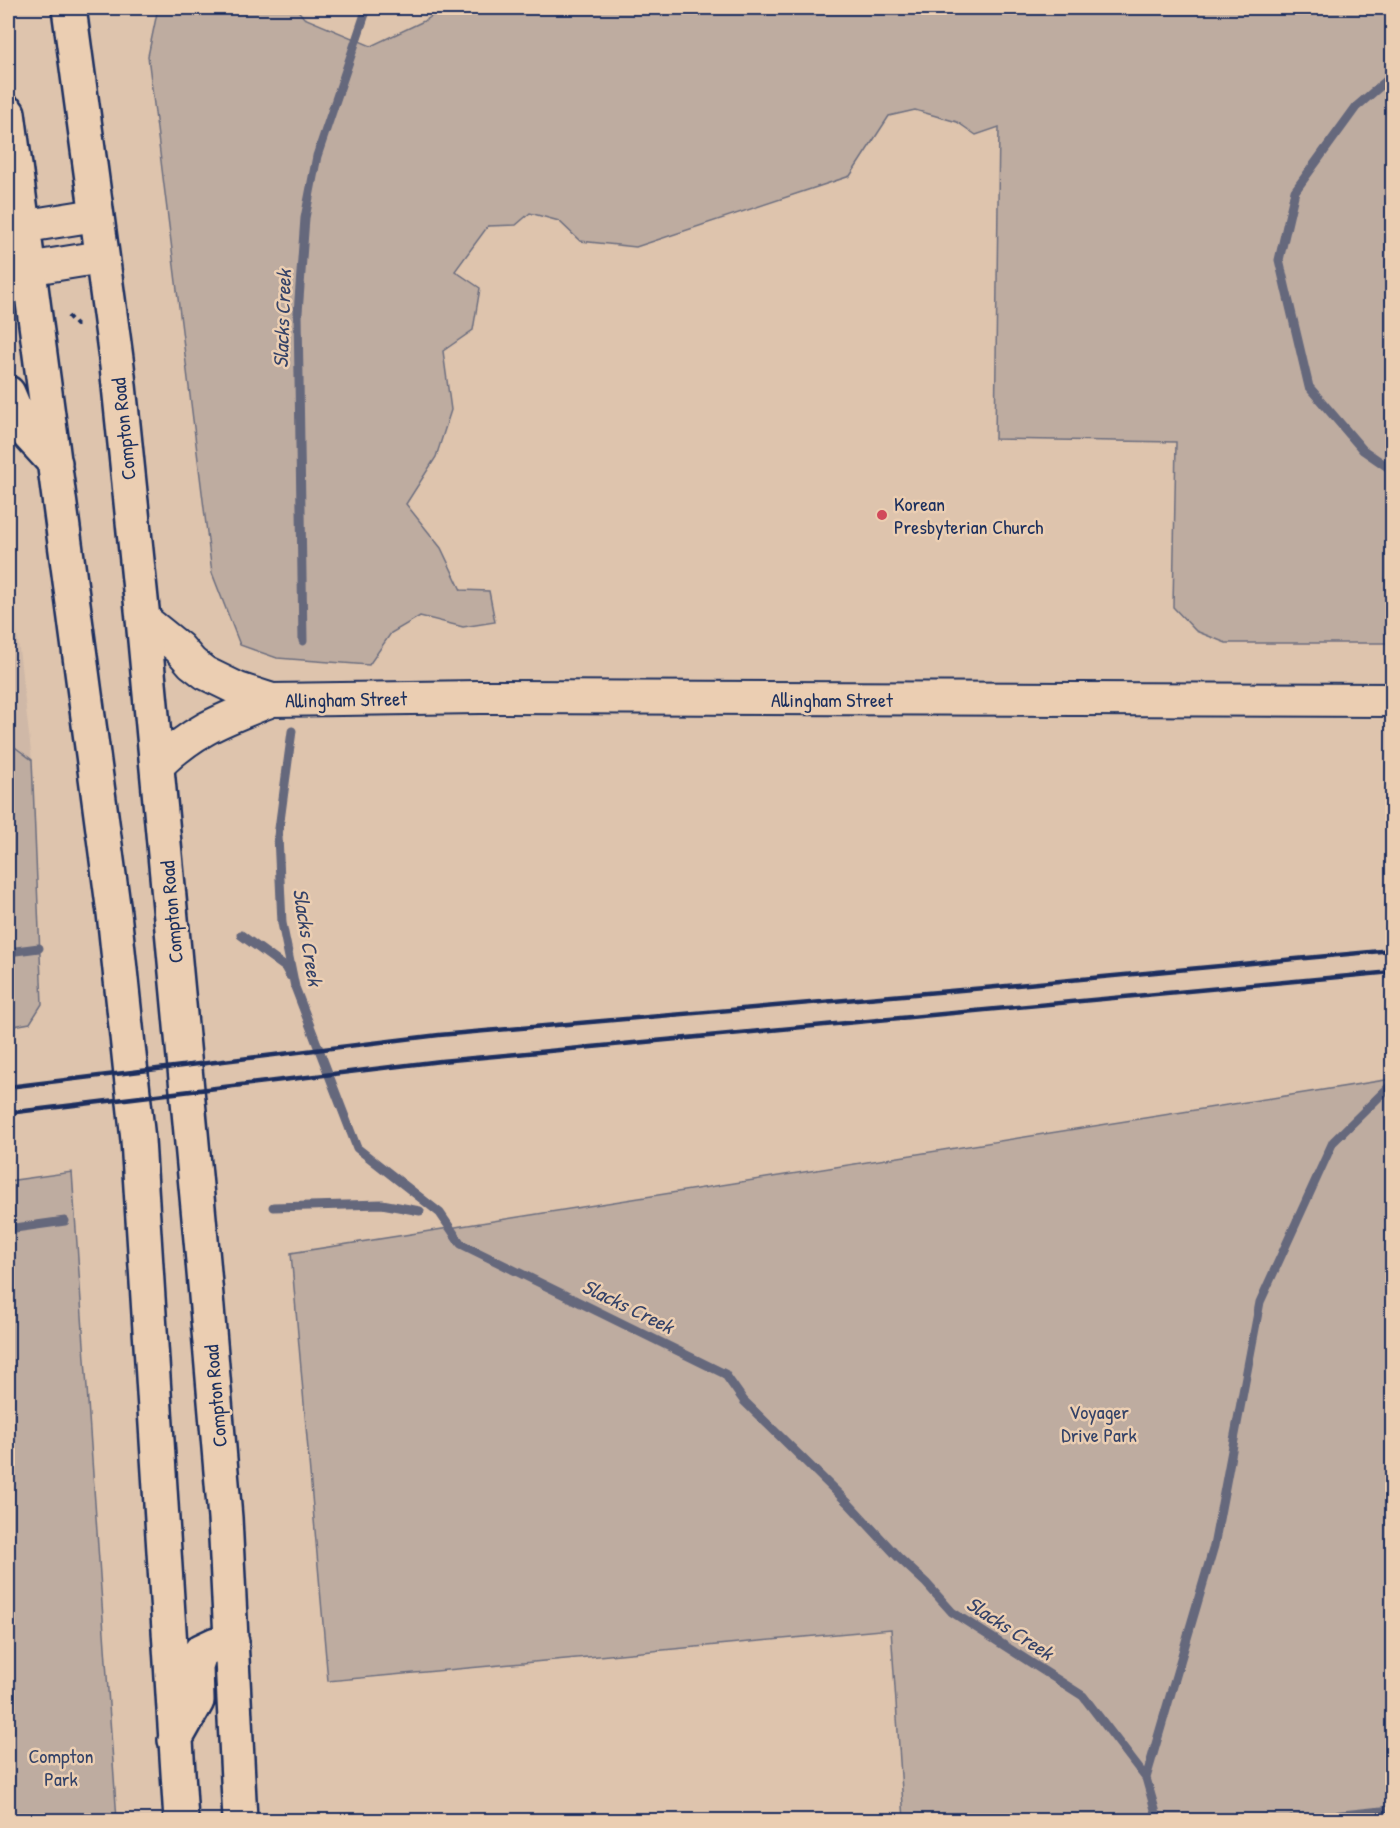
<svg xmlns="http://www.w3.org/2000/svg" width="1400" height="1828" font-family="'Patrick Hand',sans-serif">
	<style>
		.built { fill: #cfb8a7 }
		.green { fill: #beaca0; stroke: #6c6e7f; stroke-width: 1.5 }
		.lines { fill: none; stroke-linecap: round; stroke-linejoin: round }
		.stream { stroke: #65677c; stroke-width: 9 }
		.minor-casing { stroke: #1b2f5e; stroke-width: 36 }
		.major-casing { stroke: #1b2f5e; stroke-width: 38 }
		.path { stroke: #1b2f5e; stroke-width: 4; stroke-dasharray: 4.5 4.5; stroke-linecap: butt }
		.minor { stroke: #ebceb2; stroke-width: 32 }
		.major { stroke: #ebceb2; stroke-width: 33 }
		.rail { stroke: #1b2f5e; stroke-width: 4.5 }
		.poi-dot { fill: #d1495b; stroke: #ebceb2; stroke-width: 2 }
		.labels { text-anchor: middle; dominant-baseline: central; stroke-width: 5; stroke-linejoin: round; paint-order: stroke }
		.street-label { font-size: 20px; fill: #1b2f5e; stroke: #ebceb2 }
		.poi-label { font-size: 20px; fill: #1b2f5e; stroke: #ebceb2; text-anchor: start }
		.park-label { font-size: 20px; fill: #334268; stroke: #ebceb2 }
		.water-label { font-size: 21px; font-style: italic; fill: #344268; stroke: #ebceb2 }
	</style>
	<rect width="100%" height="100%" fill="#dec4ad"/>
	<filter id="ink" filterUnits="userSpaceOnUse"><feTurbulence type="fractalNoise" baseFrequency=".0167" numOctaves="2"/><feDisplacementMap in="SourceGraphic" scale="12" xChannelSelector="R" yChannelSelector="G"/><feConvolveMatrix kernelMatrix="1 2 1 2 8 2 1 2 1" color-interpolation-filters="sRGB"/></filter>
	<g filter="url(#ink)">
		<!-- built -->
		<path class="built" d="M8 556 32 760 8 742Z"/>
		<!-- green -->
		<path class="green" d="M158 8H296L304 18 371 46 426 20 443 8H1392V643H1226L1196 631 1173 607 1176 442 995 439 999 127 976 135 957 122 915 110 889 116 850 176 636 247 580 241 559 221 530 213 516 225 488 226 455 271 480 288 473 330 443 351 451 410 436 457 406 504 441 548 461 590 489 591 495 622 463 627 420 616 391 633 369 665 277 658 240 645 212 573 148 56Z
			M8 742 32 760 42 1004 30 1023 8 1027Z
			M1392 1079V1820H904L891 1629 328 1681 291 1253Z
			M72 1172 117 1820H8V1181Z"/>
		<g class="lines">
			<!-- stream -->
			<path class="stream" d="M1392 76 1356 107 1295 191 1279 260 1309 387 1363 450 1392 470
				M303 641 298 313 305 218 317 156 367 8
				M292 731 278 836 282 923 295 987 357 1148 440 1213 461 1244 725 1374 744 1401 849 1504 898 1557 926 1583 952 1612 1083 1696 1146 1778 1158 1820
				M241 935 285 967 290 976
				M8 952 39 948
				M273 1207 382 1204 420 1211
				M8 1229 65 1221
				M1146 1778 1214 1546 1260 1302 1333 1142 1392 1084
				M1292 1820 1392 1810"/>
			<defs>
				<path id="minor" d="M8 229 96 215
					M8 272 102 257
					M143 619 179 648 192 663 205 673 238 689 272 700 480 697 1392 700
					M157 766C194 729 224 719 272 700"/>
				<path id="major" d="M69 8 117 366 143 619 203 1261 225 1518 240 1820
					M8 113 114 913 138 1140 181 1820
					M8 393 23 428 55 463
					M175 1740 197 1701 196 1666 201 1651 216 1644 232 1642"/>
			</defs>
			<!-- minor casing -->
			<use href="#minor" class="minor-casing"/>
			<!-- major casing -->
			<use href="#major" class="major-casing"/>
			<!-- path -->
			<path class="path" d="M68 316 76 325H81"/>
			<!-- minor -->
			<use href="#minor" class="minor"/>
			<!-- major -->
			<use href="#major" class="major"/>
			<!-- rail -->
			<path class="rail" d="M8 1087 439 1035 996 987 1392 950
				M8 1113 441 1061 1392 972"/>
		</g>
	</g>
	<!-- markers -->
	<circle class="poi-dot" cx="882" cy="515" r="6"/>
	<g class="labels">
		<!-- street labels -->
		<g class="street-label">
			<text transform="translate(123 429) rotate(-96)">Compton Road</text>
			<text transform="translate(346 699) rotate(-1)">Allingham Street</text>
			<text x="832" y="699">Allingham Street</text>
			<text transform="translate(171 912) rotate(-95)">Compton Road</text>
			<text transform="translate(215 1396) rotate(-95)">Compton Road</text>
		</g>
		<!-- poi labels -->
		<g class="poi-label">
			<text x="894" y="503">Korean<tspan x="894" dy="23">Presbyterian Church</tspan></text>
		</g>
		<!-- park labels -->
		<g class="park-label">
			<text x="1099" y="1411">Voyager<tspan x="1099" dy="23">Drive Park</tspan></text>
			<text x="61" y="1755">Compton<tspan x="61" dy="23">Park</tspan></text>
		</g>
		<!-- water labels -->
		<g class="water-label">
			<text transform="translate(282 319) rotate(-88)">Slacks Creek</text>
			<text transform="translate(308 937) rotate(81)">Slacks Creek</text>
			<text transform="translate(628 1306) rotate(26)">Slacks Creek</text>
			<text transform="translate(1010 1628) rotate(33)">Slacks Creek</text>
		</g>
	</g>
	<!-- margin -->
	<rect width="1400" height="1828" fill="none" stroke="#ebceb2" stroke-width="30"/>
	<rect x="15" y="15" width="1370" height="1798" fill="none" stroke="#1b2f5e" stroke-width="2" filter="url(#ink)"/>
</svg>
